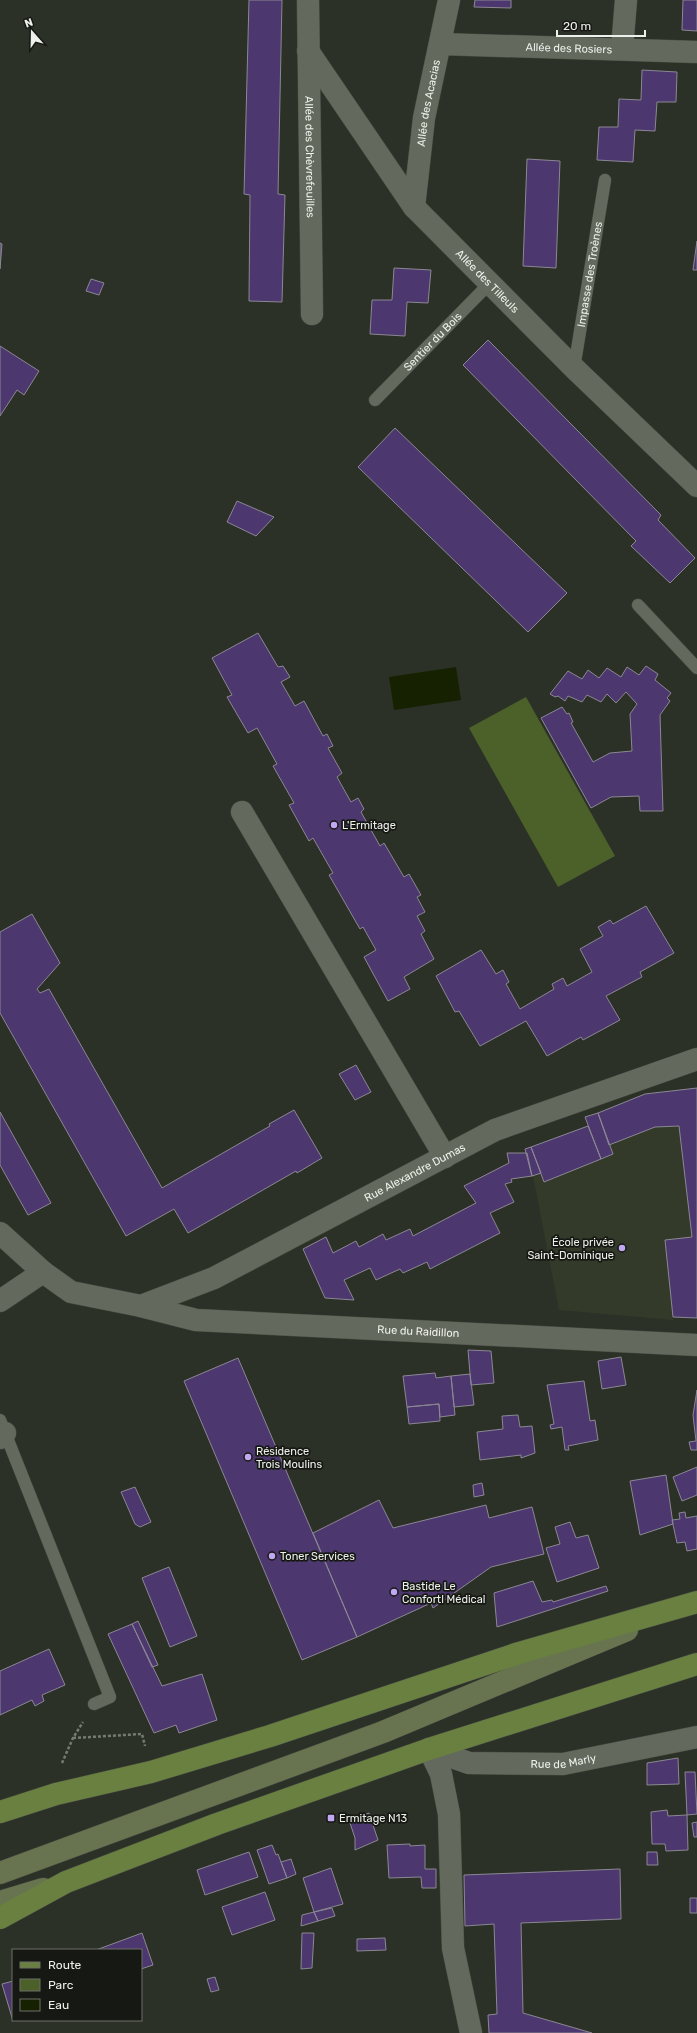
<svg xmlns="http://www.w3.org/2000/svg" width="697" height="2033" font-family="Rubik,sans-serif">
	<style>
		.built { fill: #333a2a }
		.green { fill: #4c612a }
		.water { fill: #162102 }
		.building { fill: #4c386f; stroke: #8b8793 }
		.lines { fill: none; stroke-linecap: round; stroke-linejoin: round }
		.service-casing { stroke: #494d44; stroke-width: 13 }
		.minor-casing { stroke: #494d44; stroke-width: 23 }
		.secondary-casing { stroke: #494d44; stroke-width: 23 }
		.primary-casing { stroke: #494d44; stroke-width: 23 }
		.path { stroke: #767a71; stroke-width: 2.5; stroke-dasharray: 3 2; stroke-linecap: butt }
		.service { stroke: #64695d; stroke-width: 12 }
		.minor { stroke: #64695d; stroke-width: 22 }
		.secondary { stroke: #67744f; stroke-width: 22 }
		.primary { stroke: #698041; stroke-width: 22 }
		.poi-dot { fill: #c0a8f3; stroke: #161813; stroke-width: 1.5 }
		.labels { text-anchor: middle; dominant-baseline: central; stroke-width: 3.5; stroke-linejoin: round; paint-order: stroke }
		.street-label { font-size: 11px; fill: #eef1eb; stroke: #161813 }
		.poi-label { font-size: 11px; fill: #eef1eb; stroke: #161813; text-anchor: start }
	</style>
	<rect width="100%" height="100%" fill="#2c3127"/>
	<!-- built -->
	<path class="built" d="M697 1088V1318L673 1317V1320L559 1310 535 1186 525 1149 588 1126 585 1117 645 1094Z"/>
	<!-- green -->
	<path class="green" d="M526 697 615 856 558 887 469 728Z"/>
	<!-- water -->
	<path class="water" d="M456 667 461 700 394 710 389 677Z"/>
	<!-- building -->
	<path class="building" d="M249 0H282L278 194 285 195 282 302 249 301 250 195 244 194Z
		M475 0H511V8L474 7Z
		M683 0H697V31L682 30Z
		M642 70 677 72 676 102H657L655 131 635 130 633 162 597 160 599 127H618L619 99 641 100Z
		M527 159 560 161 556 268 523 266Z
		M697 241V270H693Z
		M0 243 2 244 0 269Z
		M394 268 431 270 428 303 407 302 405 336 370 334 372 300H392Z
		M91 279 104 283 99 295 86 291Z
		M488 340 661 515 658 520 695 558 670 583 631 546 636 541 463 365Z
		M0 346 39 371 24 395 17 390 0 416Z
		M395 428 567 593 528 632 358 467Z
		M237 501 274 517 256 536 227 522Z
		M258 633 278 667 283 666 290 677 281 682 295 706 304 701 323 736 327 734 333 746 328 748 342 773 337 777 351 802 358 798 364 809 361 812 380 846 384 843 404 877 409 874 421 895 417 897 425 912 417 916 425 931 421 934 434 959 404 977 410 989 388 1001 364 957 376 950 363 927 360 929 329 875 333 873 313 838 309 841 289 805 294 803 273 766 277 764 257 728 248 733 227 697 232 695 212 658Z
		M646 666 658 674 655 680 671 693 667 698 670 701 660 715 663 811H640L639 796 611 797 591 808 541 718 562 707 567 714 569 713 573 722 571 723 593 762 610 753 632 751 630 714 637 704 626 692 616 703 607 694 601 702 587 695 582 702 568 696 565 701 558 696 555 697 550 694 568 671 582 679 588 670 599 678 607 668 621 677 627 667 639 675Z
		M646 906 674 953 640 972 642 977 606 996 620 1020 583 1040 581 1037 547 1056 526 1021 480 1046 459 1011 455 1012 436 976 481 950 496 974 503 970 509 982 506 984 520 1009 554 989 552 984 563 978 567 986 592 972 580 949 603 936 598 927 610 920 613 924Z
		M32 914 60 963 37 989 40 993 49 989 162 1188 270 1126 269 1124 294 1110 322 1158 297 1173 296 1171 188 1233 174 1209 126 1236 0 1013V932Z
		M356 1065 371 1092 355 1100 339 1074Z
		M697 1088V1318L673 1317 665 1240 692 1237 679 1126 655 1127 609 1145 598 1113 645 1094Z
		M0 1112 51 1203 28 1215 0 1165Z
		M598 1113 613 1154 601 1159 585 1117Z
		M588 1126 601 1159 544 1182 531 1147Z
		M531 1147 541 1173 532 1176 525 1149Z
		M507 1153H527L532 1176 511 1179 512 1182 505 1184 514 1202 490 1213 500 1233 430 1269 427 1262 403 1273 400 1269 376 1280 370 1268 344 1280 354 1300 325 1298 303 1249 326 1237 333 1253 356 1241 359 1247 383 1234 386 1240 410 1229 413 1236 476 1203 464 1186 509 1163Z
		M468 1350 491 1351 494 1383 471 1385Z
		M621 1357 626 1385 602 1389 598 1361Z
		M238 1358 357 1637 302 1660 184 1381Z
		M435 1373 436 1378 451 1376 455 1415 440 1417 439 1404 407 1407 403 1376Z
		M470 1374 474 1405 454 1407 451 1376Z
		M584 1381 590 1421 595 1420 598 1440 568 1446 569 1450H565L562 1427 551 1429 550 1425 554 1424 547 1385Z
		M697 1390V1450H691L689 1442 696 1441 693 1415Z
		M439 1404 440 1421 409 1424 407 1407Z
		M518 1415 520 1427 532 1426 535 1453 521 1458V1455L480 1460 477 1432 503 1429 502 1416Z
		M697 1467V1495L682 1501 673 1477Z
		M666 1475 673 1524 640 1535 630 1481Z
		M482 1483 484 1495 474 1497 473 1485Z
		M135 1487 151 1522 140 1527 135 1524 121 1492Z
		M379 1500 393 1528 486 1505 489 1518 532 1507 544 1554 491 1567 433 1608 431 1603 357 1637 313 1533Z
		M685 1512 686 1518 697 1516V1549L687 1551 685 1542 677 1543 672 1520 680 1519 679 1513Z
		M570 1522 576 1538 588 1535 599 1568 557 1582 546 1548 560 1544 555 1527Z
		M169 1567 197 1636 170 1647 142 1578Z
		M533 1581 542 1602 552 1600 553 1602 606 1586 608 1591 497 1627 494 1593Z
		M138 1621 158 1665 152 1667 132 1624Z
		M132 1624 162 1686 202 1674 217 1720 179 1733 176 1725 154 1733 108 1634Z
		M49 1649 65 1685 42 1695 44 1701 35 1706 32 1700 0 1715V1671Z
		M678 1758 679 1784 647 1785V1763Z
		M685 1772H695L697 1814 687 1815Z
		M667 1810 668 1816 687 1815 688 1850 666 1851 665 1844H652L651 1812Z
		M369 1813 378 1840 355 1850V1838L349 1820Z
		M697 1822V1837H694L692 1823Z
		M410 1844V1846L425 1845V1869H436V1888H422L421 1877 389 1878 387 1845Z
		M272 1845 276 1855 278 1854 287 1878 269 1884 257 1850Z
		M249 1852 258 1877 205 1895 197 1870Z
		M647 1852H657L658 1865H647Z
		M291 1859 296 1874 287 1878 281 1862Z
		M331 1868 343 1904 314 1912 303 1878Z
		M620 1869 621 1919 521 1923 523 2013 592 2033H489L488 2015 497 2014 494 1924 465 1926 464 1875Z
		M265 1892 275 1920 232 1935 222 1907Z
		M690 1898H697V1913H690Z
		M332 1908 335 1916 318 1921 314 1912Z
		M314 1912 318 1921 301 1926 302 1915Z
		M142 1933 153 1965 141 1969V1950H96Z
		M302 1933H314L312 1968 301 1969Z
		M385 1938 386 1950 357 1951V1939Z
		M215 1977 219 1990 211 1992 207 1979Z
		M13 1981V2020H15L13 2021 2 1984Z"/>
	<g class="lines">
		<defs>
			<g id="service">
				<path id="s1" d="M574 368 605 180"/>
				<path id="s2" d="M375 400 490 283"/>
				<path d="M638 605 697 668"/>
				<path d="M0 1420 110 1697 94 1704"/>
			</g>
			<g id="minor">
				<path id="s3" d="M308 0 312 314"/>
				<path id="s4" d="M440 44 697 52"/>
				<path d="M622 49 626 0"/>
				<path id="s5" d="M308 51 414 207 574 368 697 486"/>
				<path id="s6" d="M414 207 424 118 449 0"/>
				<path d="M242 812 445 1157"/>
				<path d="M0 1233 43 1272"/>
				<path id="s7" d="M0 1301 43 1272 71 1292 141 1306 196 1320 697 1345"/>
				<path id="s8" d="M141 1306 214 1278 495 1130 697 1059"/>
				<path d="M0 1438 5 1433"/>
				<path d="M429 1749 441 1774 449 1814 453 1948 471 2033"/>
				<path id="s9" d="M429 1749 469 1763 563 1764 697 1737"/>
			</g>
			<path id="secondary" d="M0 1873 383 1732 627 1630
				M0 1902 43 1889"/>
			<path id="primary" d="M0 1812 56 1794 151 1772 270 1736 519 1653 697 1602
				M0 1918 66 1882 217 1824 429 1749 697 1664"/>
		</defs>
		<!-- service casing -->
		<use href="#service" class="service-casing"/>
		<!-- minor casing -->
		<use href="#minor" class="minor-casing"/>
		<!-- secondary casing -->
		<use href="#secondary" class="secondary-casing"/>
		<!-- primary casing -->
		<use href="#primary" class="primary-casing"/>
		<!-- path -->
		<path class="path" d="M73 1738 142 1734 145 1746
			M62 1763 73 1738 83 1722"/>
		<!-- service -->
		<use href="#service" class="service"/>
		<!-- minor -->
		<use href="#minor" class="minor"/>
		<!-- secondary -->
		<use href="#secondary" class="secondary"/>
		<!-- primary -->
		<use href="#primary" class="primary"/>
	</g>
	<!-- markers -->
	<g class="poi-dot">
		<circle cx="334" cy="825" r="4"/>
		<circle cx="622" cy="1248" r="4"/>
		<circle cx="248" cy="1457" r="4"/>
		<circle cx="272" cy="1556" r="4"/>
		<circle cx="394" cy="1592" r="4"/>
		<rect x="327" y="1814" width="8" height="8" rx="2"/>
	</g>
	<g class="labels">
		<!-- street labels -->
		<g class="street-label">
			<text stroke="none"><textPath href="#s4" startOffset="129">Allée des Rosiers</textPath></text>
			<text stroke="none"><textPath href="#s6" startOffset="105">Allée des Acacias</textPath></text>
			<text stroke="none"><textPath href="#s3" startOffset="157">Allée des Chèvrefeuilles</textPath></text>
			<text stroke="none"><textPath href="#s1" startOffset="95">Impasse des Troènes</textPath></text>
			<text stroke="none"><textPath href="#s5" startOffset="293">Allée des Tilleuls</textPath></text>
			<text stroke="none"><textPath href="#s2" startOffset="82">Sentier du Bois</textPath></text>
			<text stroke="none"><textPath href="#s8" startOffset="305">Rue Alexandre Dumas</textPath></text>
			<text stroke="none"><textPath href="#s7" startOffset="437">Rue du Raidillon</textPath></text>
			<text stroke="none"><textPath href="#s9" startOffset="137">Rue de Marly</textPath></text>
		</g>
		<!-- poi labels -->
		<g class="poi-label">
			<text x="342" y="825">L'Ermitage</text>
			<text x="614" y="1242" text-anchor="end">École privée<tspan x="614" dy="13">Saint-Dominique</tspan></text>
			<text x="256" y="1451">Résidence<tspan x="256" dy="13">Trois Moulins</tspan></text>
			<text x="280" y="1556">Toner Services</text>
			<text x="402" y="1586">Bastide Le<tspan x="402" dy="13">Confortl Médical</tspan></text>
			<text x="339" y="1818">Ermitage N13</text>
		</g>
	</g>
	<!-- legend -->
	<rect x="12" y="1949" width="130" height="72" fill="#161813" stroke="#6c6f69"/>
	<rect x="20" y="1962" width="20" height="6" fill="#698041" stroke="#6c6f69"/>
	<text x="48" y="1969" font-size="12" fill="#eef1eb">Route</text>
	<rect x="20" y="1979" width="20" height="12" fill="#4c612a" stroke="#6c6f69"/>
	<text x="48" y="1989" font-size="12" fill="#eef1eb">Parc</text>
	<rect x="20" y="1999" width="20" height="12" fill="#162102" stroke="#6c6f69"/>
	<text x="48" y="2009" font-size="12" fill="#eef1eb">Eau</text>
	<!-- north arrow -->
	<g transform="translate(32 32) rotate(340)" stroke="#161813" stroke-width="3" paint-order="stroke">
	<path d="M0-3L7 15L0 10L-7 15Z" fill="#eef1eb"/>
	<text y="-6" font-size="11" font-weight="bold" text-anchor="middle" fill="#eef1eb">N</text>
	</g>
	<!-- scale -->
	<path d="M557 30v6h88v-6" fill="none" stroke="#eef1eb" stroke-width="2"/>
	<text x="563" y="30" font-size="12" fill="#eef1eb" stroke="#161813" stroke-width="3" paint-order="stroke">20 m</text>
</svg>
